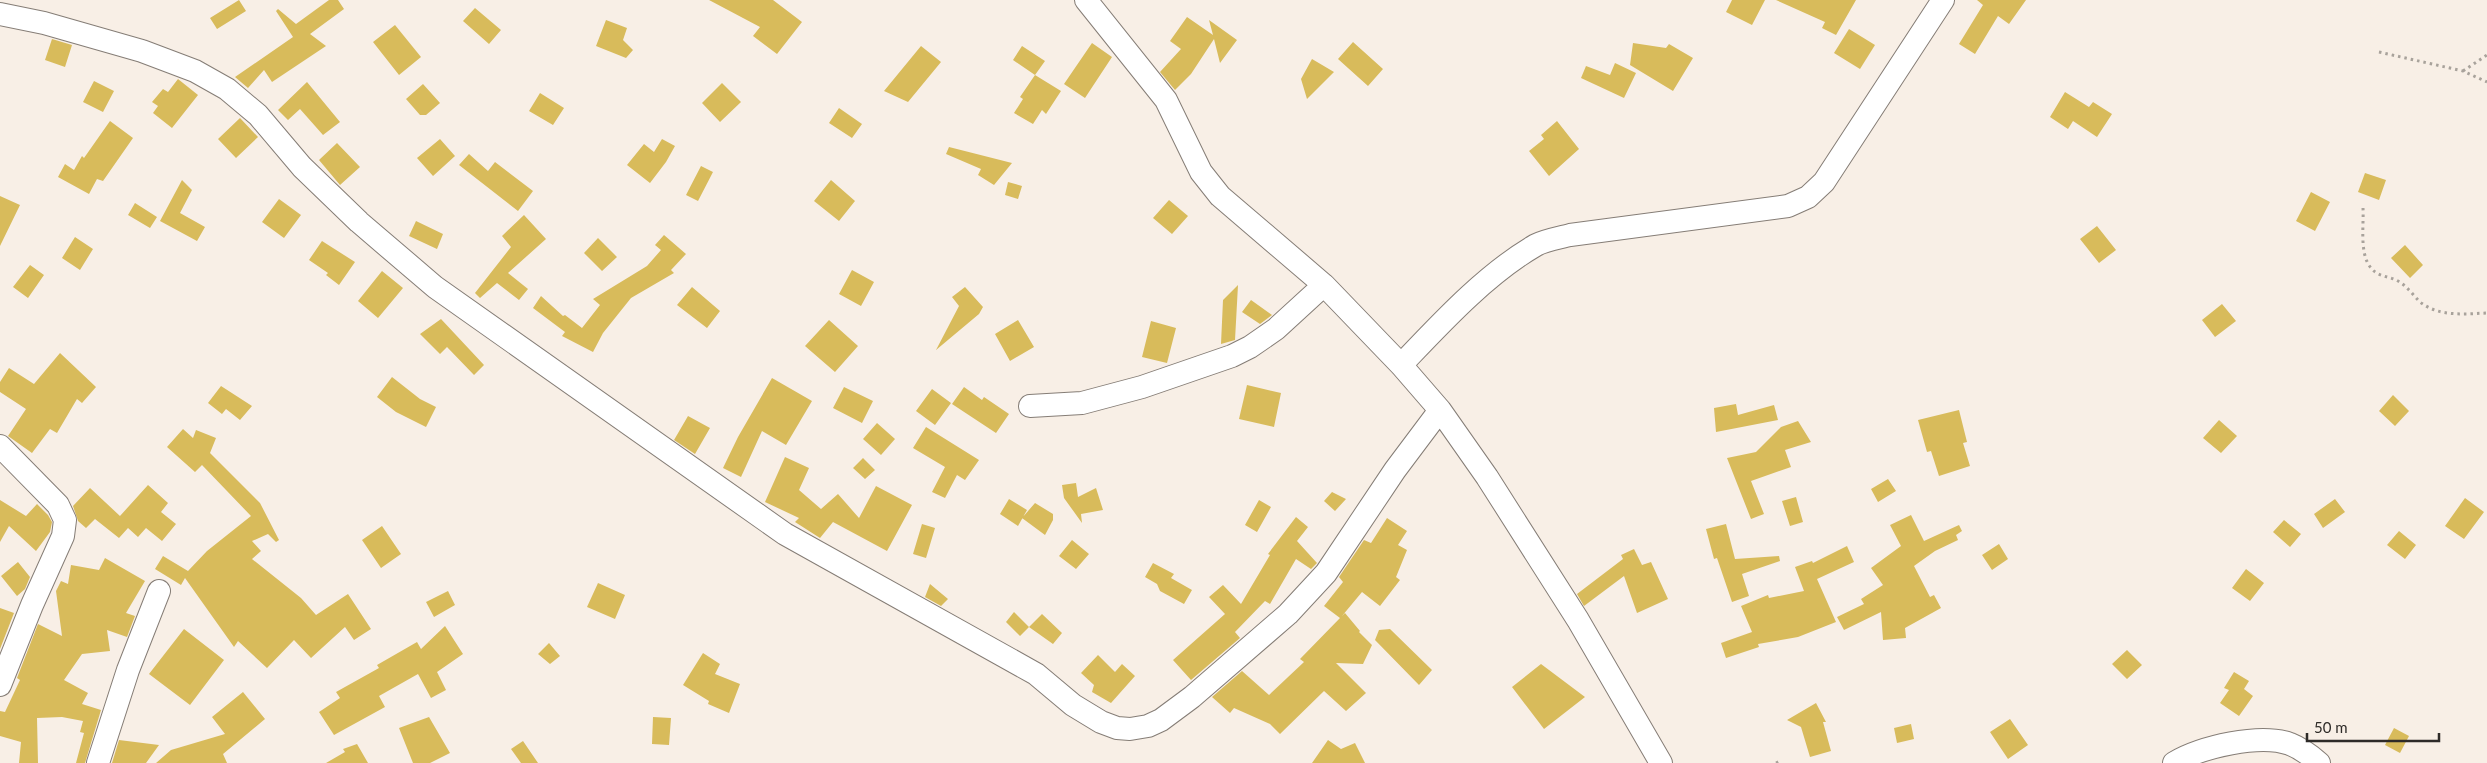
<svg xmlns="http://www.w3.org/2000/svg" width="2487" height="763" font-family="Lato,sans-serif">
	<style>
		.building { fill: #d8bb5b }
		.lines { fill: none; stroke-linecap: round; stroke-linejoin: round }
		.minor-casing { stroke: #857d76; stroke-width: 24 }
		.path { stroke: #a8a29b; stroke-width: 3; stroke-dasharray: 2.5 4; stroke-linecap: butt }
		.minor { stroke: #fff; stroke-width: 22 }
	</style>
	<rect width="100%" height="100%" fill="#f8efe6"/>
	<!-- building -->
	<path class="building" d="M239 0 246 11 217 29 210 18Z
		M329 0H338L344 9 310 34 326 46 272 82 264 70 248 88 235 77 293 37 276 11 278 9 296 24Z
		M709 0H773L802 22 777 54 753 36 760 27Z
		M1732 0H1765L1752 25 1726 12Z
		M1776 0H1856L1836 35 1822 28 1825 22Z
		M1977 0H2026L2009 24 1998 16 1975 54 1959 44 1983 5Z
		M475 8 501 30 489 44 463 21Z
		M1187 17 1213 35 1209 20 1237 40 1220 63 1214 39 1191 74 1175 90 1160 72 1181 49 1170 41Z
		M606 20 627 28 623 40 633 50 626 58 596 46Z
		M395 25 421 57 399 75 373 42Z
		M1849 29 1875 45 1860 69 1834 53Z
		M52 39 72 45 65 67 45 60Z
		M1353 42 1383 69 1368 86 1338 59Z
		M1092 43 1112 57 1085 98 1064 84Z
		M1633 43 1666 48 1669 44 1693 58 1673 91 1630 65Z
		M921 46 941 62 908 102 884 91Z
		M1022 46 1045 61 1035 75 1013 60Z
		M1312 59 1334 72 1307 99 1301 79Z
		M1615 63 1636 73 1624 98 1581 78 1586 66 1610 75Z
		M1035 75 1061 91 1046 114 1042 110 1033 124 1014 113 1023 99 1020 97Z
		M178 79 198 95 172 128 153 113 158 106 152 102 163 89 168 92Z
		M94 81 114 91 103 112 83 102Z
		M307 82 340 122 323 135 300 109 288 120 278 110Z
		M722 83 741 102 720 122 702 103Z
		M423 84 440 103 426 115H420L406 99Z
		M2065 92 2089 107 2093 102 2112 114 2097 137 2073 121 2068 129 2050 117Z
		M540 93 564 108 553 125 529 111Z
		M839 108 862 124 852 138 829 123Z
		M240 118 258 137 236 158 218 139Z
		M110 121 133 138 103 181 97 179 89 194 58 177 65 164 74 170 82 156 84 158Z
		M1557 121 1579 149 1549 176 1529 151 1544 139 1541 135Z
		M440 139 455 156 433 176 417 158Z
		M662 139 675 146 666 162 650 183 627 165 644 144 654 152Z
		M337 143 360 167 340 185 319 160Z
		M949 147 1012 163 994 185 978 175 981 169 946 154Z
		M469 154 488 171 495 162 533 191 518 211 459 165Z
		M701 166 713 172 698 201 686 195Z
		M2365 173 2386 180 2379 200 2358 192Z
		M182 180 192 190 180 213 205 227 197 241 160 221Z
		M831 180 855 201 839 221 814 201Z
		M1008 182 1022 186 1018 199 1005 195Z
		M2311 192 2330 202 2315 231 2296 221Z
		M0 196 20 205 0 246Z
		M279 199 301 215 284 238 262 222Z
		M1169 200 1188 216 1172 234 1153 218Z
		M135 203 157 217 150 228 128 215Z
		M524 215 546 239 508 273 528 289 519 300 497 283 480 298 475 293 511 247 502 236Z
		M416 221 443 234 437 249 409 236Z
		M2097 226 2116 250 2099 263 2080 239Z
		M664 235 686 254 671 270 674 273 631 298 603 333 593 352 562 336 565 332 533 308 541 296 563 316 565 315 582 328 600 305 593 299 647 266 661 250 655 245Z
		M75 237 93 249 80 270 62 258Z
		M598 238 617 257 602 271 584 253Z
		M322 241 355 262 339 285 326 275 328 273 309 260Z
		M2405 245 2423 265 2410 278 2391 258Z
		M30 265 44 275 28 298 13 287Z
		M852 270 874 282 861 306 839 294Z
		M382 271 403 288 378 318 358 301Z
		M1238 285 1235 340 1221 344 1223 300Z
		M692 287 720 311 707 328 677 305Z
		M965 287 983 307 979 314 936 350 959 306 952 297Z
		M1251 300 1272 315 1260 324 1242 312Z
		M2222 304 2236 321 2215 337 2202 320Z
		M441 319 484 365 474 375 447 347 440 354 420 334Z
		M829 320 858 346 835 372 805 346Z
		M1018 320 1034 347 1010 361 995 334Z
		M1151 321 1176 328 1167 363 1142 357Z
		M60 353 96 387 82 403 77 399 57 433 50 429 32 453 8 436 26 409 0 392V382L9 368 34 384Z
		M392 377 420 399 436 407 426 427 396 412 377 397Z
		M772 378 812 401 786 445 762 431 741 477 723 468 738 437Z
		M1247 385 1281 393 1274 427 1239 419Z
		M221 386 252 406 240 420 226 409 222 414 208 403Z
		M844 387 873 401 862 423 833 408Z
		M964 387 982 400 984 397 1009 414 996 433 952 404Z
		M932 389 951 403 935 425 916 411Z
		M2393 395 2409 411 2395 426 2379 411Z
		M1736 404 1738 415 1774 405 1778 420 1716 432 1714 408Z
		M1959 410 1967 442 1963 443 1970 466 1939 476 1931 451 1927 452 1918 420Z
		M688 416 710 428 695 454 674 440Z
		M2219 420 2237 436 2221 453 2203 438Z
		M1798 421 1811 442 1785 450 1791 467 1751 481 1764 514 1751 519 1727 458 1756 452 1781 427Z
		M877 423 895 439 881 455 863 439Z
		M926 427 979 460 965 480 957 475 945 498 932 492 945 467 913 448Z
		M183 429 193 438 196 430 216 438 210 453 260 503 279 540 276 542 268 534 252 541 261 551 252 559 301 598 316 615 348 594 371 629 354 640 345 627 311 658 294 640 267 668 238 641 234 647 185 578 181 585 155 569 163 556 188 571 207 551 251 516 202 465 195 472 167 447Z
		M785 457 809 468 799 490 821 509 838 494 859 518 876 486 912 505 887 551 833 522 820 538 795 522 799 518 765 502Z
		M863 458 875 470 865 479 853 468Z
		M1888 479 1896 491 1878 502 1871 489Z
		M1076 483 1078 497 1096 488 1103 510 1081 514 1082 523 1064 498 1062 485Z
		M148 485 168 503 161 512 176 524 162 541 146 528 138 537 128 528 119 538 95 519 86 528 78 521 73 506 90 488 120 516Z
		M1332 492 1346 499 1335 511 1324 501Z
		M1796 497 1803 522 1790 526 1782 501Z
		M2465 498 2484 512 2464 539 2445 526Z
		M1009 499 1027 510 1018 526 1000 514Z
		M2335 499 2345 512 2323 528 2314 514Z
		M0 500 26 516 37 504 48 515 52 522 50 532 36 551 9 526 0 542Z
		M1259 500 1271 507 1257 532 1245 525Z
		M1035 503 1053 514V520L1045 535 1022 518Z
		M1911 515 1924 541 1959 525 1962 531 1956 535 1958 540 1935 551 1914 566 1930 597 1934 595 1941 608 1905 628 1906 638 1883 640 1881 612 1844 630 1837 617 1864 604 1861 599 1883 585 1871 568 1901 546 1890 525Z
		M1296 517 1308 527 1297 541 1317 563 1311 569 1296 559 1270 604 1265 601 1235 632 1240 638 1191 680 1173 660 1225 614 1209 597 1223 585 1241 604 1270 555 1268 554Z
		M1387 518 1407 531 1398 545 1407 550 1396 577 1400 580 1380 606 1362 592 1342 616 1345 613 1360 631 1359 632 1372 645 1363 664 1336 663 1366 693 1346 711 1324 691 1280 734 1270 724 1234 708 1230 713 1212 697 1242 671 1269 695 1304 662 1300 659 1340 618 1324 606 1343 582 1339 577 1364 540 1371 543Z
		M2284 520 2301 534 2290 547 2273 532Z
		M922 524 935 528 926 558 913 554Z
		M1726 524 1735 559 1779 556 1780 561 1742 574 1749 596 1732 602 1717 558 1714 559 1706 529Z
		M382 526 401 554 381 568 362 540Z
		M2399 531 2416 545 2405 559 2387 545Z
		M1072 540 1089 554 1076 569 1059 556Z
		M1999 544 2008 559 1992 570 1982 555Z
		M1847 546 1854 562 1817 579 1836 622 1798 637 1758 644 1759 647 1726 658 1721 643 1752 632 1741 606 1768 595 1769 598 1804 591 1795 567 1812 561 1813 563Z
		M1634 549 1642 565 1651 562 1668 599 1637 613 1624 576 1584 606 1577 594 1623 559 1621 555Z
		M105 558 145 581 126 613 135 616 127 637 107 630 110 651 82 654 64 680 88 693 82 704 101 710 85 763H76L84 733 80 732 83 721 62 717 37 718 38 763H19L21 742 0 736V711L5 712 20 680 17 678 38 624 62 636 56 591 61 581 68 584 71 565 99 570Z
		M18 562 30 577 25 589 17 596 1 576Z
		M1153 563 1174 574 1171 578 1192 590 1184 604 1160 591 1157 584 1145 577Z
		M2246 569 2264 583 2250 601 2232 588Z
		M598 583 625 595 615 619 587 607Z
		M930 584 948 599 941 606 925 597Z
		M448 591 455 605 434 617 426 602Z
		M0 608 14 613 0 649Z
		M1014 612 1029 627 1020 636 1006 622Z
		M1042 614 1062 633 1053 644 1029 627Z
		M445 626 463 654 437 672 446 690 431 698 418 674 379 696 385 707 334 735 319 712 340 698 336 692 379 668 377 665 417 642 421 649Z
		M184 629 224 660 190 705 149 674Z
		M1390 629 1432 670 1419 685 1375 640 1379 630Z
		M549 643 560 656 550 664 538 654Z
		M2127 650 2142 665 2127 679 2112 664Z
		M703 653 720 664 715 674 740 684 729 713 708 704 709 701 683 685Z
		M1098 655 1115 672 1122 664 1135 676 1111 703 1092 692 1094 685 1081 673Z
		M1541 664 1585 697 1544 729 1512 687Z
		M2234 672 2249 681 2244 689 2253 696 2239 716 2220 703 2229 690 2224 688Z
		M243 692 265 719 223 754 227 763H156L171 750 225 734 212 717Z
		M1816 703 1826 722H1823L1831 751 1810 757 1801 727 1787 720Z
		M429 717 450 753 430 763H413L399 728Z
		M653 717 671 718 669 745 652 744Z
		M2010 719 2028 745 2008 759 1990 732Z
		M1911 724 1914 739 1897 743 1894 728Z
		M2394 728 2409 736 2400 753 2385 745Z
		M119 740 159 745 146 763H112Z
		M1328 740 1341 749 1355 743 1365 763H1312Z
		M523 741 538 763H521L511 749Z
		M357 744 368 763H326L345 752 343 749Z"/>
	<g class="lines">
		<defs>
			<path id="minor" d="M1086 0 1166 100 1201 172 1220 196 1324 285 1401 365 1440 410 1487 477 1578 620 1661 763
				M0 14 44 23 142 51 195 71 227 89 258 115 302 167 359 222 435 287 785 534 1036 674 1073 705 1101 722 1117 728 1130 729 1148 726 1161 720 1192 697 1288 614 1326 573 1395 470 1440 410
				M1401 365C1441 323 1486 274 1536 245 1546 240 1559 238 1570 235L1788 206 1808 197 1824 182 1943 0
				M1030 406 1082 403 1142 387 1232 356 1250 347 1276 329 1324 285
				M0 446 58 505 65 520 63 536 32 605 0 685
				M98 763 128 670 159 591
				M2174 763C2201 747 2260 733 2290 744 2300 748 2311 756 2319 763"/>
		</defs>
		<!-- minor casing -->
		<use href="#minor" class="minor-casing"/>
		<!-- path -->
		<path class="path" d="M2379 52 2463 71 2487 82
			M2463 71 2487 55
			M2363 208C2364 225 2359 254 2371 268 2378 277 2389 276 2398 281 2407 286 2413 295 2420 302 2439 317 2464 314 2487 313
			M1776 763 1780 761"/>
		<!-- minor -->
		<use href="#minor" class="minor"/>
	</g>
	<!-- scale -->
	<path d="M2307 733v8h132v-8" fill="none" stroke="#2e2b28" stroke-width="2.5"/>
	<text x="2314" y="733" font-size="15" fill="#2e2b28" stroke="#f8efe6" stroke-width="4" paint-order="stroke">50 m</text>
</svg>
